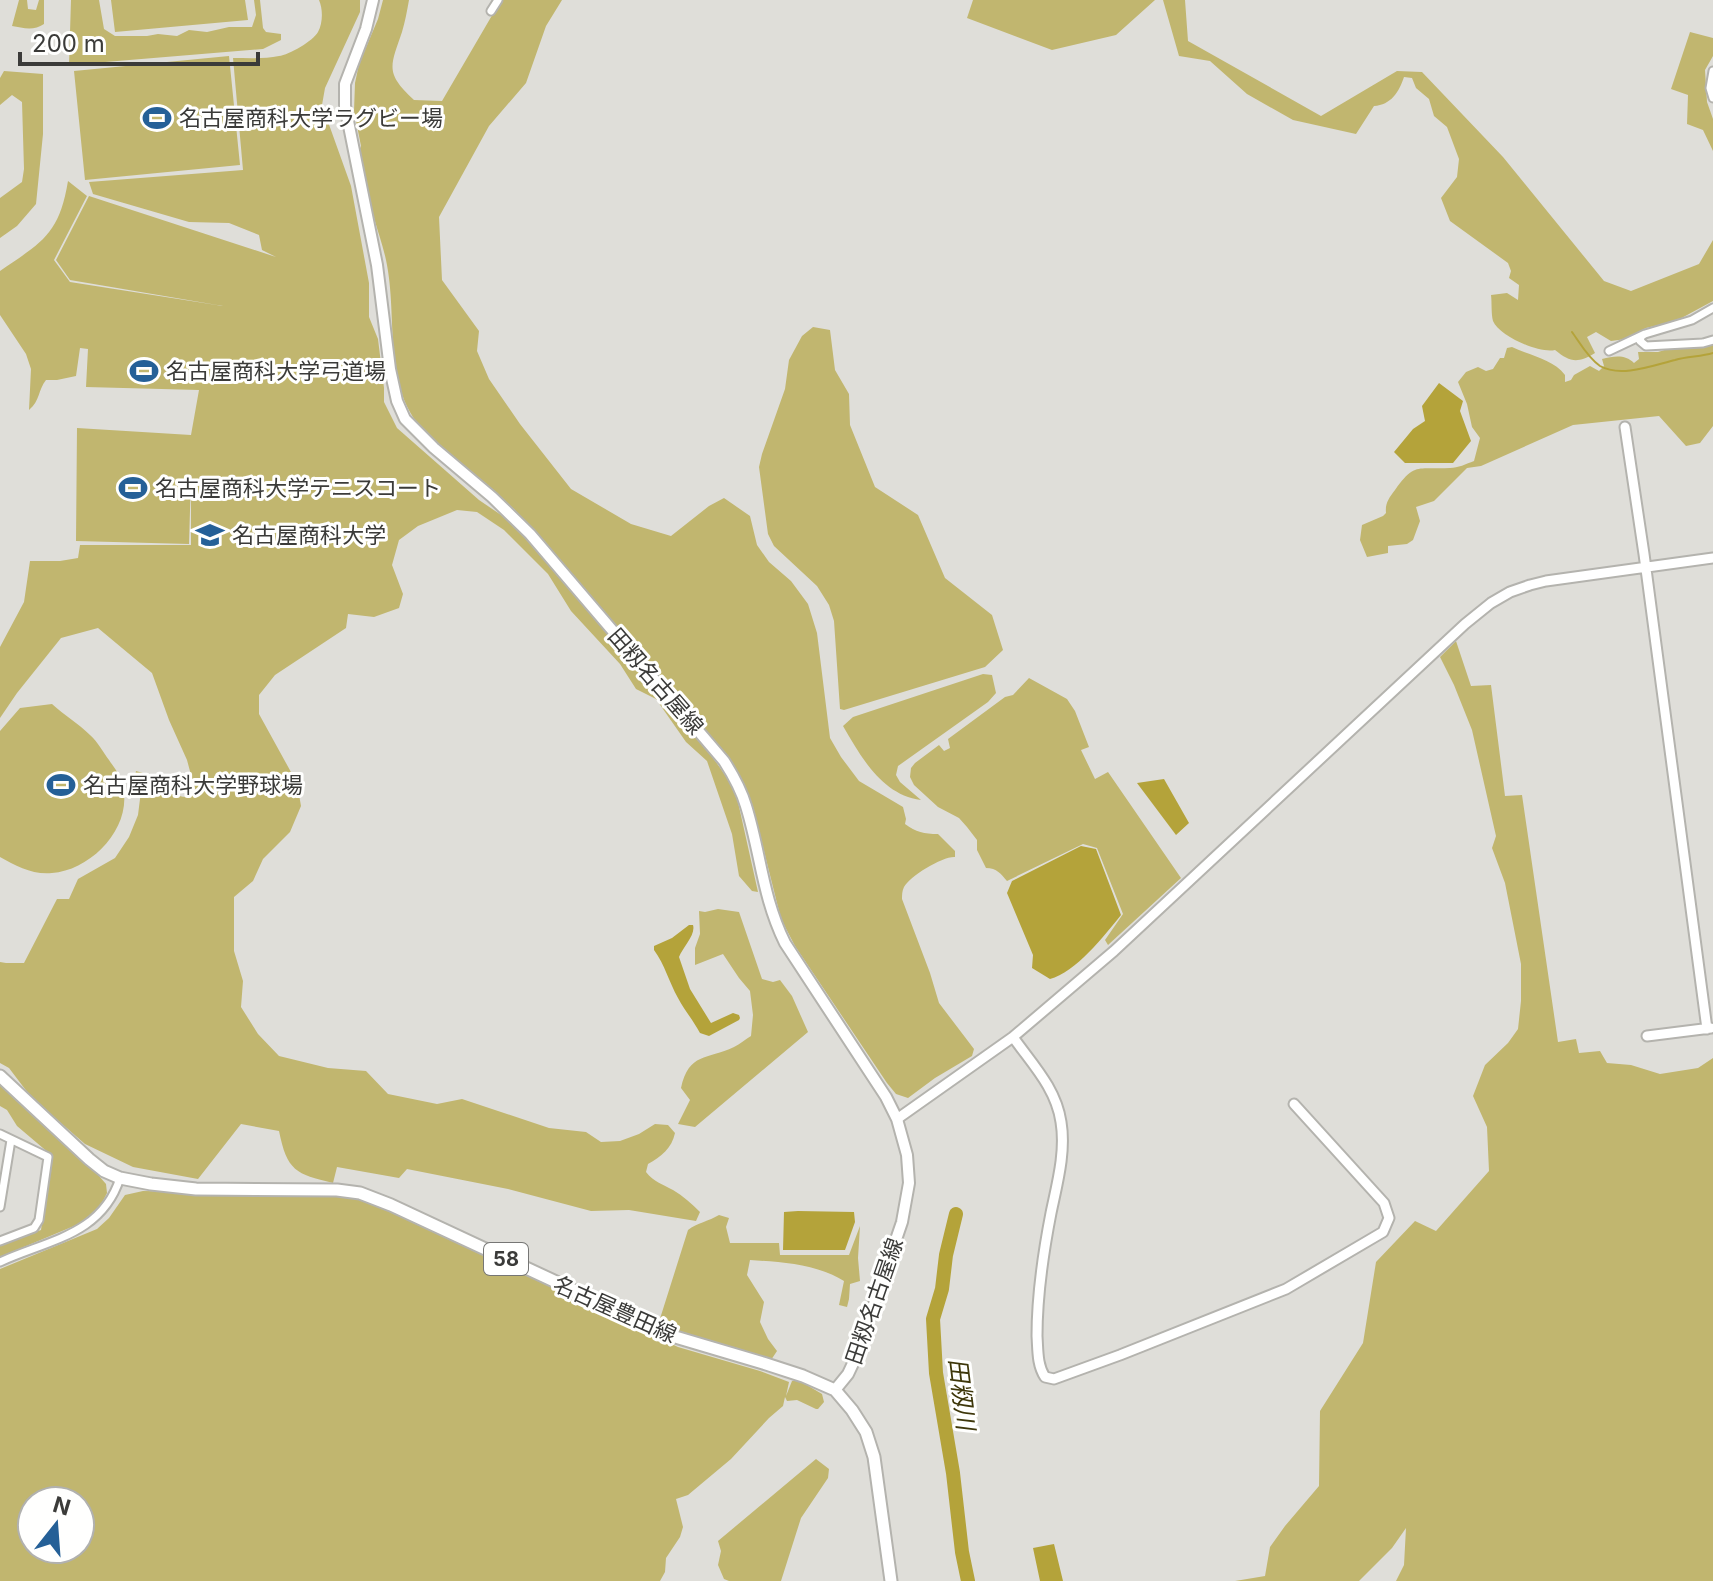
<svg xmlns="http://www.w3.org/2000/svg" width="1713" height="1581" font-family="Inter,'Noto Sans JP',sans-serif">
	<style>
		.green { fill: #c1b66f; fill-rule: evenodd }
		.water { fill: #b4a33a }
		.lines { fill: none; stroke-linecap: round; stroke-linejoin: round }
		.stream { stroke: #b4a33a; stroke-width: 2 }
		.river { stroke: #b4a33a; stroke-width: 14 }
		.minor-casing { stroke: #b4b3ae; stroke-width: 11 }
		.tertiary-casing { stroke: #b4b3ae; stroke-width: 13 }
		.secondary-casing { stroke: #b4b3ae; stroke-width: 14 }
		.primary-casing { stroke: #b4b3ae; stroke-width: 15 }
		.minor { stroke: #fff; stroke-width: 7 }
		.tertiary { stroke: #fff; stroke-width: 9 }
		.secondary { stroke: #fff; stroke-width: 10 }
		.primary { stroke: #fff; stroke-width: 11 }
		.labels { text-anchor: middle; dominant-baseline: central; stroke-width: 6; stroke-linejoin: round; paint-order: stroke }
		.shield { fill: #fffffe; stroke: #767674; stroke-width: 2 }
		.shield-label { font-size: 20px; font-weight: bold; fill: #3b3b39 }
		.poi-label { font-size: 22px; fill: #3b3b39; stroke: #fffffe; text-anchor: start }
		.street-label { font-size: 22px; fill: #3b3b39; stroke: #fffffe }
		.water-label { font-size: 24px; font-style: italic; fill: #3e370a; stroke: #fffffe }
	</style>
	<rect width="100%" height="100%" fill="#dfded9"/>
	<!-- green -->
	<path class="green" d="M19 0H27L28 9 36 10 39 0H44V24C34 31 23 28 12 26Z
		M71 0H99L104 29 115 36H147L158 34 177 36 189 30 207 32 229 27H252L256 15 254 0H260L263 28 266 32 281 34V40L263 49 69 65Z
		M111 0H245L248 20 115 32Z
		M319 0H360V12L325 88 322 105 351 186 369 283V317L378 339 384 388V402L397 428 479 500 507 519 541 555 709 752 730 782 738 802 758 892 752 891 739 876 732 834 707 761 686 742 656 699 636 689 620 664 571 611 548 574 504 530 477 512 457 510 418 526 399 540 392 565 403 594 399 608 374 617 348 614 346 628 275 675 259 695V714L297 783 301 806 290 832 263 859 253 881 234 897V951L243 981 241 1007 258 1034 279 1056 328 1068 366 1071 388 1094 437 1104 462 1099 549 1128 586 1132 601 1142 620 1141 639 1134 655 1124 668 1125 675 1133C672 1148 661 1157 648 1164L646 1172C654 1182 662 1184 673 1190 683 1196 692 1204 700 1212L696 1221 629 1210 591 1211 508 1189 407 1169 399 1178 337 1167 333 1183C296 1174 287 1171 279 1131L241 1124 198 1179 133 1167 85 1144 31 1097 9 1068 0 1063V962L6 963H24L57 899H69L78 879 115 858 129 837 138 815 141 791 134 781 136 771 160 778C166 791 176 798 190 797L195 790 187 760 169 720 152 673 98 628 61 638 17 693 0 718V647L24 602 30 561H60L78 558 80 545H191V477L189 544 76 541 77 428 191 435 199 390 86 387 88 349 80 348 76 376 57 380H46C38 390 40 401 29 410L31 369 26 354 0 315V271C42 242 59 235 68 181L87 196 54 260 70 282 223 306 70 280 56 260 89 196 276 257 262 250 259 235 229 223 189 222 93 194 89 182 243 170 233 58C248 58 265 59 279 56 289 55 313 41 318 32 323 23 323 9 319 0Z
		M383 0H409C407 11 405 22 402 32 390 67 385 73 414 100L442 101 501 0H562L546 26 526 83 489 126 439 217 442 280 479 331 477 351 489 379 520 424 571 489 631 524 671 536 709 506 724 498 750 516 757 545 769 562 791 581 808 604 817 633 830 738 841 757 859 781 903 807 906 819 905 824C916 832 924 834 938 834L955 851V857C943 856 910 876 904 887 902 891 902 895 902 899L930 973 939 1003 974 1049 972 1056 935 1078 908 1098 896 1094 887 1083 795 946 781 919 753 807 737 772 714 740 514 509 428 436C380 387 399 321 386 260 383 246 378 232 374 218 369 196 364 174 359 151L361 146 354 111 355 83 359 64 378 19Z
		M973 0H1155L1116 35 1052 50 967 18Z
		M1163 0H1185L1188 41 1321 116 1397 71 1422 72 1503 157 1604 281 1631 291 1699 264 1713 240V301L1676 321 1646 328 1626 339 1611 341 1596 332 1587 337 1595 353C1577 364 1570 362 1555 350 1540 354 1499 336 1493 321 1491 313 1492 303 1491 295L1507 293 1518 300 1519 285 1509 278 1511 271 1508 263 1450 221 1441 198 1457 177 1459 159 1447 127 1434 116 1429 99 1416 88 1412 78 1404 77C1399 92 1391 105 1374 106L1356 134 1293 120 1247 94 1210 61 1179 56Z
		M1690 32 1713 38V56L1705 70 1707 102 1713 119V151L1703 130 1687 124 1688 95 1671 89Z
		M229 56 240 165 85 180 74 71Z
		M4 71 43 74V134L36 204 17 226 0 238V198L22 182 24 169 22 102 12 95 0 105V78Z
		M813 327 830 330 835 370 849 394 850 425 875 487 918 515 945 578 992 615 1003 650 985 667 844 710 840 709 834 621 829 605 817 586 774 546 768 534 759 467 762 454 785 389 789 360 802 336Z
		M1713 344V426L1700 443 1686 446 1659 416 1573 425 1481 466 1467 468 1434 501 1416 507 1420 521 1413 540 1407 544 1388 546V553L1367 557 1360 540 1362 525 1383 516 1386 513C1385 503 1389 498 1395 490 1415 461 1419 470 1450 468 1458 468 1466 464 1474 461L1480 438 1472 427 1467 404 1458 382 1466 372 1478 367 1486 371 1493 369 1500 358H1504L1507 348 1512 347C1530 356 1553 359 1565 375V382L1571 380 1574 375 1590 366 1599 371 1604 366 1602 359C1614 356 1625 354 1634 363L1639 359 1638 352H1658L1671 348Z
		M1456 641 1471 686 1491 685 1505 796 1522 795 1558 1042 1576 1039 1579 1053 1600 1051 1607 1063 1631 1065 1660 1074 1698 1068 1713 1058V1581H1396L1404 1565 1406 1528 1392 1548 1359 1581H1235L1265 1576 1270 1547 1285 1526 1319 1486 1320 1411 1363 1343 1376 1262 1415 1221 1436 1231 1489 1171 1487 1127 1473 1096 1485 1065 1508 1043 1518 1029 1521 1001V964L1505 883 1492 848 1496 836 1472 730 1454 685 1440 657Z
		M983 674 992 675 996 693 988 702 898 766 896 775 900 782 921 800C882 795 861 757 843 726L853 717Z
		M1029 678 1067 699 1075 711 1089 747 1081 750 1095 779 1108 772 1181 878 1108 945 1105 940 1123 914 1097 848 1083 844 1007 881C1001 874 997 868 986 868L977 850V840L967 827 959 818 938 807 914 785 910 777 911 768 915 763 939 745 944 751 950 748 948 739 1005 697 1013 695Z
		M52 704C64 715 79 724 90 735 98 742 103 752 109 760 112 765 117 770 119 776 140 819 95 870 52 873 33 875 16 866 0 857V731L20 708Z
		M718 909 739 912 762 979 773 982 780 980 792 996 808 1032 695 1127 678 1124 690 1100 681 1088C689 1052 707 1060 734 1047 740 1044 746 1039 751 1036L753 1015 750 991 739 978 723 954 695 965V948L700 934 699 911 705 912Z
		M0 1081 99 1176 106 1184 107 1193 99 1209 86 1221 0 1257V1245L41 1230 51 1161 50 1154 17 1126 7 1110 0 1106Z
		M143 1191 307 1194 353 1198 388 1209 678 1347 760 1371 789 1382 786 1396 792 1381H800L822 1394 824 1402 818 1409H816L797 1400 787 1401 785 1397 783 1406 769 1418 731 1459 688 1495 676 1499 683 1527 680 1537 666 1558 665 1572 660 1581H0V1269L97 1229 109 1218 125 1195ZM32 1501H80V1549H32Z
		M719 1215 729 1218 726 1227 730 1243H779L780 1255H849L860 1226 858 1258 860 1281 850 1284 849 1299 847 1307 839 1305 844 1281C817 1264 781 1262 750 1260L747 1275 764 1302 760 1322 768 1339 777 1351 771 1360 684 1335 658 1325 688 1230C697 1223 709 1221 719 1215Z
		M816 1459 829 1469 828 1478 801 1518 781 1581H729L724 1579 718 1565 721 1551 718 1541Z"/>
	<!-- water -->
	<path class="water" d="M1439 383 1463 401 1460 411 1471 441 1453 463H1405L1394 452 1413 429 1425 421 1422 406Z
		M1164 779 1189 823 1176 835 1137 783Z
		M1081 846 1096 849 1121 915C1105 935 1075 973 1050 979L1032 968 1033 955 1007 893 1012 881Z
		M689 925H693C696 935 683 947 679 957L690 989 711 1023 733 1013 739 1015 740 1018 739 1020 709 1036 700 1033C693 1020 685 1011 678 998 669 982 665 965 654 950V946L672 938Z
		M798 1211 854 1212 855 1222 845 1250H783L784 1212Z
		M1054 1544 1063 1581H1040L1033 1548Z"/>
	<g class="lines">
		<!-- stream -->
		<path class="stream" d="M1572 332C1580 343 1588 358 1600 366 1621 378 1654 365 1675 360 1688 356 1701 357 1713 353"/>
		<!-- river -->
		<path class="river" d="M956 1214 946 1255 942 1289 933 1319 936 1373 953 1473 962 1552 968 1581"/>
		<defs>
			<path id="minor" d="M491 11 498 0
				M1713 71 1710 88 1713 98
				M1641 338 1640 341 1646 346 1703 343 1713 340
				M1609 351 1645 334 1692 320 1713 308
				M0 1134 48 1157 39 1220 34 1228 0 1241
				M0 1207 11 1140
				M0 1262C48 1240 102 1235 120 1178"/>
			<path id="tertiary" d="M1625 427 1644 554 1707 1029
				M1647 1036 1711 1028
				M1013 1037C1032 1064 1056 1088 1061 1122 1066 1152 1057 1184 1051 1213 1043 1254 1037 1294 1037 1336 1038 1350 1037 1365 1045 1377L1054 1379 1120 1355 1286 1289 1383 1232 1389 1218 1384 1203 1294 1104
				M897 1119 1013 1037 1114 951 1465 624 1491 603 1510 592 1530 585 1546 581 1713 558"/>
			<path id="secondary" d="M373 0 366 29 345 84V106L377 265 390 369 397 401 405 419 434 448 492 497 530 534 724 761C733 775 741 789 746 806 761 854 762 896 785 943L886 1097 897 1119 907 1155 909 1183 902 1222 856 1357 848 1374 835 1390"/>
			<path id="primary" d="M0 1076 89 1159 104 1171 120 1178 151 1184 196 1189 337 1190 360 1193 391 1205 672 1336 763 1363 803 1376 835 1390 852 1410 866 1432 874 1457 891 1581"/>
		</defs>
		<!-- minor casing -->
		<use href="#minor" class="minor-casing"/>
		<!-- tertiary casing -->
		<use href="#tertiary" class="tertiary-casing"/>
		<!-- secondary casing -->
		<use href="#secondary" class="secondary-casing"/>
		<!-- primary casing -->
		<use href="#primary" class="primary-casing"/>
		<!-- minor -->
		<use href="#minor" class="minor"/>
		<!-- tertiary -->
		<use href="#tertiary" class="tertiary"/>
		<!-- secondary -->
		<use href="#secondary" class="secondary"/>
		<!-- primary -->
		<use href="#primary" class="primary"/>
	</g>
	<!-- icons -->
	<defs>
		<symbol id="stadium-bare" viewBox="-9 -9 18 18"><path d="M0-5a6.5 5 0 1 0 0 10a6.5 5 0 1 0 0-10ZM-3.5-1.8h7v3.6h-7Z" fill="#256097" stroke="#fffffe" stroke-width="2.5" paint-order="stroke"/></symbol>
		<symbol id="university-bare" viewBox="-9 -9 18 18"><path d="M0-5L7-2L0 1L-7-2ZM-4 1L0 2.5L4 1V4Q0 6-4 4Z" fill="#256097" stroke="#fffffe" stroke-width="2.5" paint-order="stroke"/></symbol>
	</defs>
	<g fill-rule="evenodd">
		<use href="#stadium-bare" x="137" y="98" width="40" height="40"/>
		<use href="#stadium-bare" x="124" y="351" width="40" height="40"/>
		<use href="#stadium-bare" x="113" y="468" width="40" height="40"/>
		<use href="#university-bare" x="190" y="515" width="40" height="40"/>
		<use href="#stadium-bare" x="41" y="765" width="40" height="40"/>
	</g>
	<g class="labels">
		<!-- shield labels -->
		<rect class="shield" x="484" y="1243" width="44" height="32" rx="6"/>
		<g class="shield-label">
			<text x="506" y="1259">58</text>
		</g>
		<!-- poi labels -->
		<g class="poi-label">
			<text x="179" y="118">名古屋商科大学ラグビー場</text>
			<text x="166" y="371">名古屋商科大学弓道場</text>
			<text x="155" y="488">名古屋商科大学テニスコート</text>
			<text x="232" y="535">名古屋商科大学</text>
			<text x="83" y="785">名古屋商科大学野球場</text>
		</g>
		<!-- street labels -->
		<g class="street-label">
			<text transform="translate(656 681) rotate(49)">田籾名古屋線</text>
			<text transform="translate(874 1301) rotate(-71)">田籾名古屋線</text>
			<text transform="translate(615 1309) rotate(24)">名古屋豊田線</text>
		</g>
		<!-- water labels -->
		<g class="water-label">
			<text transform="translate(962 1394) rotate(83)">田籾川</text>
		</g>
	</g>
	<!-- north arrow -->
	<g transform="translate(56 1525) rotate(17)"><circle r="38" fill="#fffffe" stroke="#b1b1af" stroke-width="2"/>
	<path d="M0-6L14 30L0 20L-14 30Z" fill="#256097"/>
	<text y="-12" font-size="22" font-weight="bold" text-anchor="middle" fill="#3b3b39">N</text>
	</g>
	<!-- scale -->
	<path d="M20 52v12h238v-12" fill="none" stroke="#3b3b39" stroke-width="4"/>
	<text x="32" y="52" font-size="24" fill="#3b3b39" stroke="#fffffe" stroke-width="6" paint-order="stroke">200 m</text>
</svg>
